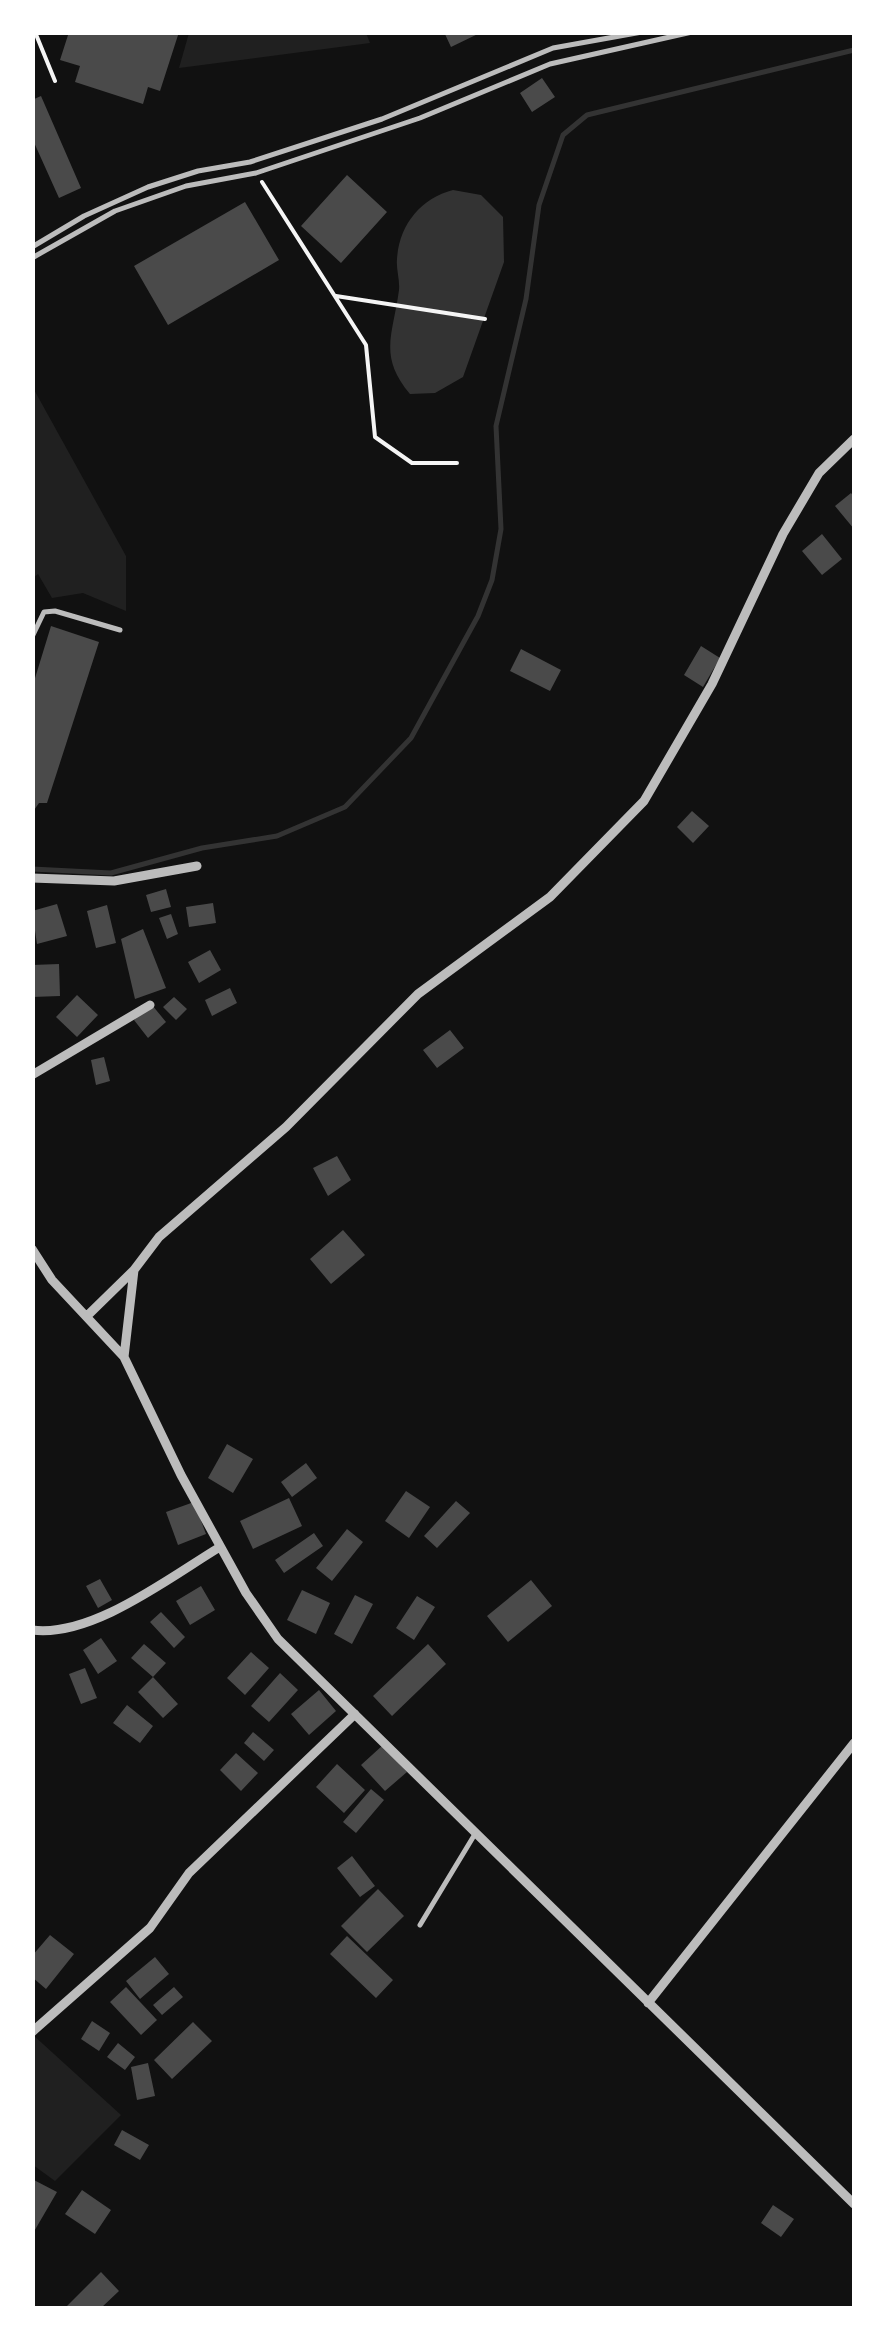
<svg xmlns="http://www.w3.org/2000/svg" width="887" height="2341" font-family="Quicksand,sans-serif">
	<style>
		.green { fill: #202020 }
		.water { fill: #333 }
		.lines { fill: none; stroke-linecap: round; stroke-linejoin: round }
		.stream { stroke: #333; stroke-width: 5 }
		.building { fill: #4a4a4a }
		.path { stroke: #f5f5f5; stroke-width: 4 }
		.service { stroke: #bcbcbc; stroke-width: 5 }
		.minor { stroke: #bcbcbc; stroke-width: 9 }
	</style>
	<rect width="100%" height="100%" fill="#111"/>
	<!-- green -->
	<path class="green" d="M189 33H366L370 43 179 68Z
		M32 386 126 556V611L83 593 52 598 38 574 33 578Z
		M32 2034 121 2115 55 2181 33 2165Z"/>
	<!-- water -->
	<path class="water" d="M453 190 481 195 503 217 504 262 463 377 435 393 410 394C378 356 393 335 399 290 400 280 396 269 397 259 399 225 421 198 453 190Z"/>
	<g class="lines">
		<!-- stream -->
		<path class="stream" d="M32 869 111 873 202 848 277 836 345 807 411 738 478 616 492 580 501 529 496 426 526 299 539 205 563 135 587 115 854 50"/>
	</g>
	<!-- building -->
	<path class="building" d="M69 32H179L160 91 148 87 143 104 75 82 80 66 60 60Z
		M444 32H482L451 47Z
		M542 78 555 97 532 112 520 93Z
		M41 96 81 188 59 198 32 138V100Z
		M347 175 387 212 341 263 301 226Z
		M245 202 279 260 168 325 134 266Z
		M851 493 854 497V529L835 506Z
		M822 534 842 559 822 575 802 551Z
		M51 626 99 642 47 803H39L32 813V688Z
		M701 646 720 658 703 687 684 675Z
		M521 649 561 670 550 691 510 671Z
		M692 811 709 826 693 843 677 827Z
		M166 889 171 907 151 912 146 895Z
		M213 903 216 923 189 927 186 907Z
		M57 904 67 936 37 944 32 911Z
		M107 905 116 943 96 948 87 911Z
		M171 914 178 934 167 939 159 918Z
		M143 929 166 988 135 999 121 939Z
		M210 950 221 970 199 983 188 962Z
		M59 964 60 996 32 997V965Z
		M230 988 237 1003 212 1016 205 1000Z
		M77 995 98 1015 77 1037 56 1017Z
		M174 997 187 1009 176 1020 163 1007Z
		M152 1005 166 1022 148 1038 134 1020Z
		M450 1030 464 1048 437 1068 423 1050Z
		M104 1057 110 1081 96 1085 91 1060Z
		M337 1156 351 1180 328 1196 313 1168Z
		M343 1230 365 1255 331 1284 310 1259Z
		M227 1444 253 1459 233 1493 208 1478Z
		M306 1463 317 1478 292 1497 281 1482Z
		M406 1491 430 1507 409 1538 385 1521Z
		M289 1498 302 1526 253 1549 240 1521Z
		M456 1501 470 1513 437 1548 424 1536Z
		M194 1502 206 1534 178 1545 166 1512Z
		M347 1529 363 1542 332 1581 316 1568Z
		M314 1533 323 1546 284 1573 275 1560Z
		M100 1579 112 1600 98 1608 86 1586Z
		M531 1580 552 1606 508 1642 487 1616Z
		M201 1586 215 1610 190 1625 176 1601Z
		M302 1590 330 1603 316 1634 287 1620Z
		M355 1595 373 1604 352 1644 334 1634Z
		M417 1596 435 1607 414 1640 396 1628Z
		M161 1612 185 1637 174 1648 150 1622Z
		M101 1638 117 1661 98 1674 83 1650Z
		M144 1644 166 1663 153 1677 178 1704 163 1718 138 1692 153 1677 131 1658Z
		M428 1644 446 1664 392 1716 373 1696Z
		M251 1652 269 1668 245 1695 227 1678Z
		M85 1668 97 1698 81 1704 69 1674Z
		M280 1673 298 1690 269 1722 251 1706Z
		M319 1690 336 1711 309 1735 291 1714Z
		M127 1705 153 1726 140 1743 113 1723Z
		M253 1732 274 1750 264 1761 244 1743Z
		M383 1745 407 1772 385 1791 361 1765Z
		M236 1753 258 1773 241 1791 220 1770Z
		M337 1764 365 1790 344 1813 316 1787Z
		M371 1789 384 1800 356 1833 343 1822Z
		M352 1856 375 1886 360 1897 337 1868Z
		M378 1889 404 1916 367 1952 341 1926Z
		M50 1935 74 1954 46 1989 32 1977V1956Z
		M347 1936 393 1980 376 1998 330 1954Z
		M155 1957 169 1974 140 1999 126 1981Z
		M126 1987 157 2020 141 2035 110 2002Z
		M174 1987 183 1997 162 2015 153 2005Z
		M92 2021 110 2033 99 2051 81 2039Z
		M193 2022 212 2041 172 2079 154 2060Z
		M118 2043 135 2057 125 2070 107 2057Z
		M148 2063 155 2096 137 2100 131 2067Z
		M122 2130 149 2145 140 2160 114 2145Z
		M32 2179 57 2192 32 2235Z
		M82 2190 111 2210 95 2234 65 2214Z
		M773 2205 794 2219 781 2237 761 2223Z
		M101 2272 119 2291 101 2308H65Z"/>
	<g class="lines">
		<!-- path -->
		<path class="path" d="M35 32 55 81
			M262 182 366 345 375 437 412 463H457
			M336 296 485 319"/>
		<!-- service -->
		<path class="service" d="M32 247 84 216 148 187 198 171 250 162 382 119 553 48 642 32
			M32 258 115 211 186 186 256 173 420 118 550 64 692 32
			M32 637 44 612 55 611 120 630
			M420 1925 475 1834"/>
		<!-- minor -->
		<path class="minor" d="M32 878 114 881 197 866
			M32 1075 150 1005
			M32 1249 52 1280 124 1357 181 1475 246 1593 278 1639 854 2204
			M88 1315 134 1270 159 1237 286 1127 418 994 550 897 644 801 712 684 783 534 819 473 854 439
			M124 1357 134 1270
			M32 1630C92 1638 170 1577 220 1547
			M648 2003 854 1743
			M32 2032 150 1928 189 1873 355 1714"/>
	</g>
	<!-- border -->
	<rect width="887" height="2341" fill="none" stroke="#ffffff" stroke-width="70"/>
</svg>
